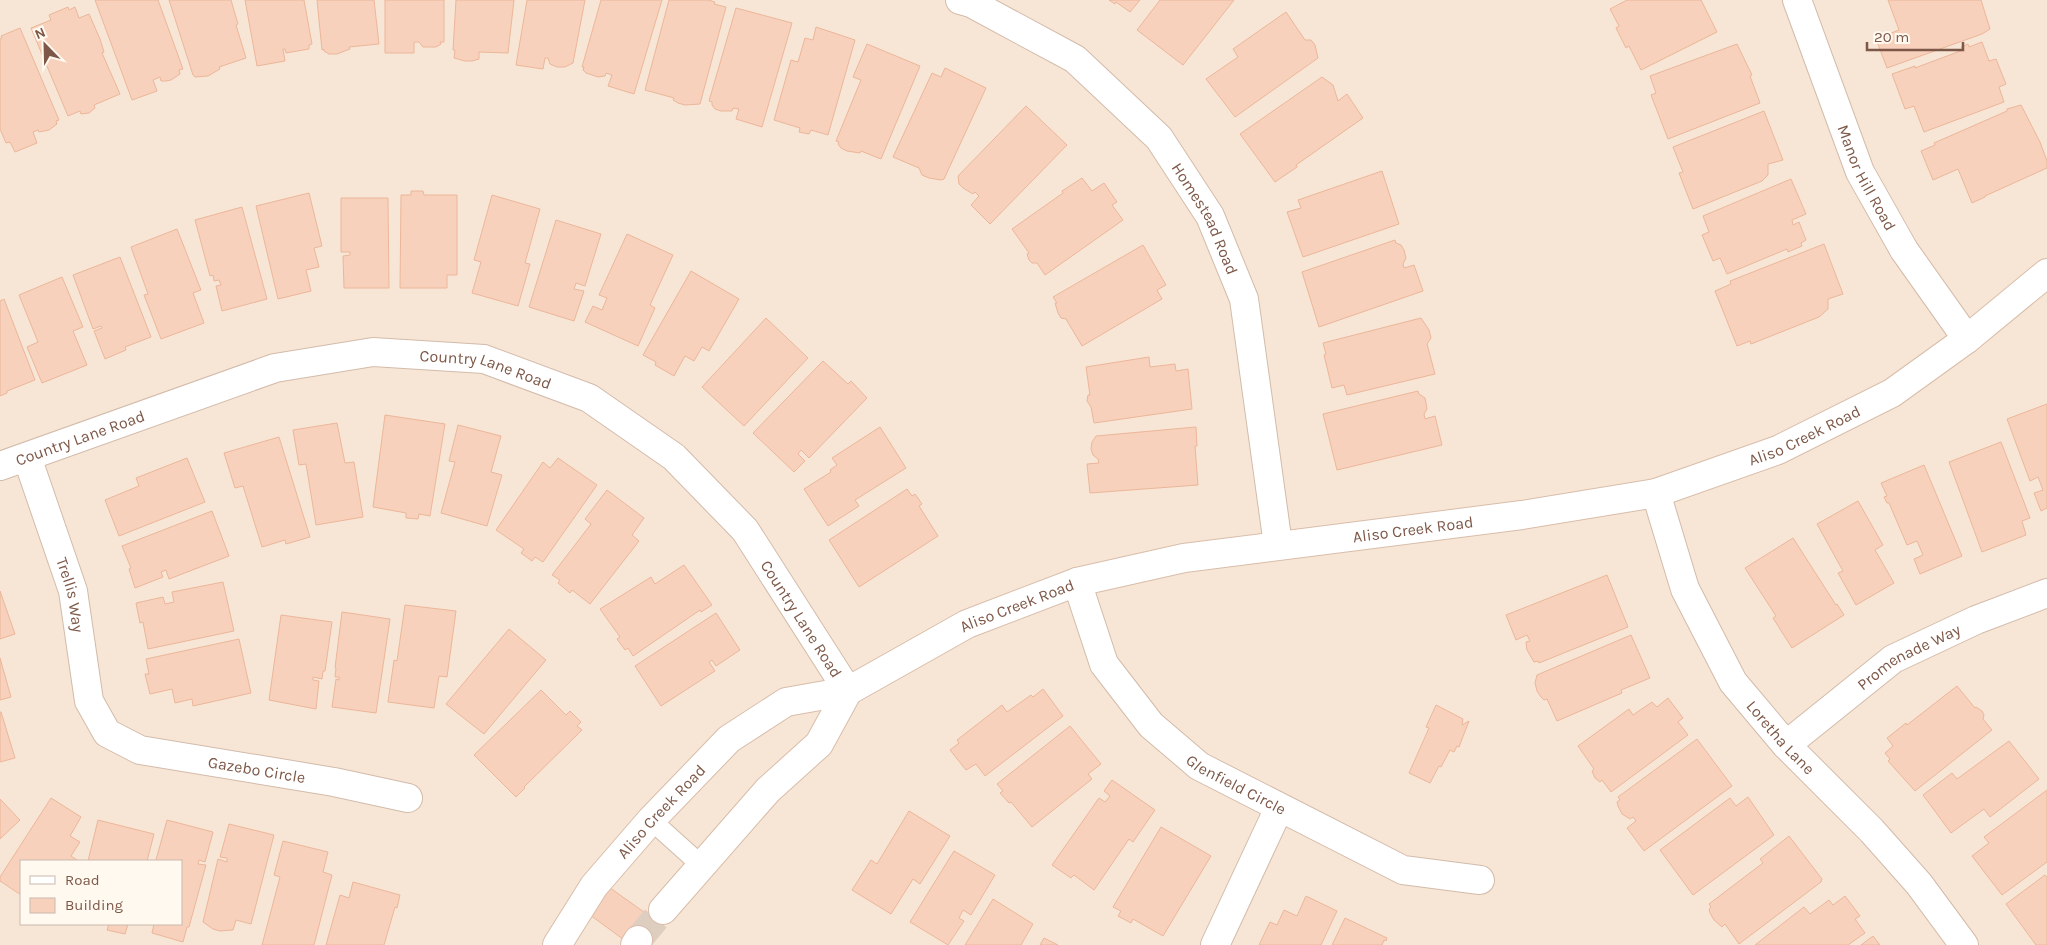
<svg xmlns="http://www.w3.org/2000/svg" width="2047" height="945" font-family="Karla,sans-serif">
	<style>
		.residential { fill: #f7e6d5; fill-rule: evenodd }
		.building { fill: #f7d1bc; stroke: #ecb69a }
		.lines { fill: none; stroke-linecap: round; stroke-linejoin: round }
		.secondary-tunnel { stroke: #decec0; stroke-width: 28; stroke-dasharray: 28 14; stroke-linecap: butt }
		.lane-casing { stroke: #d3bbab; stroke-width: 21 }
		.street-casing { stroke: #d3bbab; stroke-width: 30 }
		.secondary-casing { stroke: #d9bdaa; stroke-width: 30 }
		.lane { stroke: #fff; stroke-width: 19 }
		.street { stroke: #fff; stroke-width: 28 }
		.secondary { stroke: #fff; stroke-width: 28 }
		.labels { text-anchor: middle; dominant-baseline: central; stroke-width: 4.5; stroke-linejoin: round; paint-order: stroke }
		.street-label { font-size: 16px; fill: #7d5848; stroke: #fff9f0 }
	</style>
	<rect width="100%" height="100%" fill="#fff5e8"/>
	<!-- residential -->
	<path class="residential" d="M0 0H2047V945H0ZM21 861H181V924H21Z"/>
	<!-- building -->
	<path class="building" d="M95 0H158L183 69 179 70 180 74 171 80 166 81H161L160 77 153 80 157 91 132 100Z
		M169 0H231L238 24 236 25 246 58 219 67 220 69 208 76 195 77 193 75Z
		M245 0H304L312 44 309 45V49L286 53 285 49H283L285 61 257 66Z
		M317 0H374L379 44 349 47 350 49 337 54H329L324 51V49L322 50Z
		M385 0H444V42H440L441 44 436 47H423L419 42H414V53H385Z
		M456 0H514L508 53 479 52V59L472 61H465L454 58 455 50H453Z
		M527 0H585L573 63 565 67H557L550 64 548 58H545L543 69 516 65Z
		M601 0H662L634 94 608 86 612 75 606 73 605 76 598 77 586 73 583 70 584 67H582Z
		M669 0H708L715 2 714 4 726 7 700 104 685 105 678 103 673 100 674 98 645 90Z
		M1109 0H1140L1130 12 1116 2 1115 4Z
		M1160 0H1234L1183 65 1137 30Z
		M1627 0H1701L1717 32 1641 70 1629 46 1626 48 1616 28 1619 26 1610 9Z
		M1888 0H1981L1990 29 1982 34 1887 68 1876 39 1899 30Z
		M68 7 69 10 75 7 79 18 89 14 100 39 104 52 102 53 120 94 94 105 95 108 89 113 81 114 80 111 68 116 31 28 51 20 49 15Z
		M736 8 792 23 762 127 736 119 739 109 733 108 732 111H721L715 109 712 105V102L709 101Z
		M1286 12 1305 40H1311L1315 45 1318 58 1235 117 1206 79 1238 57 1233 49Z
		M816 27 855 40 828 135 811 130 809 134 799 132 800 128 774 120 791 60 798 62 805 38 813 40Z
		M20 28 59 120 56 121 57 124 49 130 39 132 38 130 33 132 37 143 15 152 10 142 6 143 0 129V39L2 38 1 36Z
		M1982 42 1989 61 1996 59 2006 84 1999 87 2004 102 1924 132 1914 106 1905 109 1892 74 1915 66V68L1963 50 1961 47 1968 44 1969 47Z
		M867 44 920 66 881 159 861 151 860 153 847 151 841 148 838 144 839 142 836 141 861 80 853 77Z
		M1737 44 1752 75 1750 76 1760 103 1668 139 1651 95 1656 93 1650 76Z
		M945 68 986 88 944 179 941 180 929 178 922 175 919 168 893 157 932 73 941 77Z
		M1322 77 1333 85 1338 101 1347 94 1363 118 1296 165 1297 167 1275 182 1240 134Z
		M2021 105 2040 142 2047 161V168L1985 196V197L1972 203 1958 169 1933 180 1921 151 1935 145 1934 143 2007 111V109Z
		M1026 106 1067 145 990 224 971 205 979 196 975 192 973 194 963 188 959 184 958 176Z
		M1764 111 1783 160 1768 164V175L1762 181 1693 209 1679 173 1683 172 1673 147Z
		M1382 171 1399 224 1303 257 1287 212 1301 208 1298 200Z
		M1082 178 1092 191 1104 183 1117 202 1112 205 1123 220 1045 275 1037 263H1032L1029 260 1027 254 1029 253 1012 229 1063 193 1062 191Z
		M1791 179 1806 214 1792 220 1793 225 1799 222 1806 240 1801 243 1802 246 1788 252 1787 249 1727 274 1720 258 1713 261 1702 235 1709 232 1703 216Z
		M411 191H423L424 195H457V275H447V288H400L401 195H411Z
		M309 193 322 246 314 248 319 267 306 270 311 291 278 299 256 206Z
		M492 195 540 209 525 263 530 264 518 306 472 293 481 262 474 260Z
		M341 198H388L389 288H344L343 256 350 255V252H341Z
		M242 207 267 299 222 311 216 286 221 285 219 280 214 281 213 275 210 276 195 220Z
		M556 220 601 234 585 286 576 283 574 289 584 291 574 321 529 307Z
		M177 229 201 290 193 293 204 323 161 339 144 295 148 294 131 247Z
		M627 234 673 255 650 305 655 308 638 346 585 322 593 306 602 310 607 298 599 295Z
		M1395 240 1396 243 1401 245 1404 250 1406 258 1403 264 1404 268 1414 265 1423 291 1319 327 1302 272Z
		M1824 244 1843 294 1828 299V309L1819 317 1751 344 1750 341 1737 346 1715 291 1731 284 1730 281Z
		M1143 245 1166 285 1157 290 1162 299 1082 346 1066 319 1061 318 1058 313 1055 303H1057L1053 297Z
		M120 257 151 337 125 347 126 350 105 359 94 331 102 328 101 326 93 329 73 275Z
		M691 271 739 299 709 351 702 347 694 361 685 356 674 376 655 365 656 362 643 355Z
		M62 277 83 327 73 331 87 365 42 383 27 347 38 342 19 295Z
		M4 299 35 380 7 391V393L0 396V301Z
		M766 318 808 358 744 426 702 387Z
		M1421 318 1429 330 1431 338 1427 344 1435 374 1347 395 1344 385 1332 388 1324 355 1326 354 1323 343Z
		M1149 357 1150 367 1175 364 1176 371 1188 369 1192 409 1094 423 1091 407 1087 401 1088 395H1090L1086 367Z
		M823 361 848 384 851 381 867 398 809 458 801 450 798 454 805 461 794 472 753 433Z
		M1418 391 1419 394 1425 398 1426 403 1427 409 1424 414 1425 419 1435 416 1442 445 1337 470 1323 414Z
		M2047 404V508L2041 511 2034 493 2043 490 2038 477 2030 481 2007 419Z
		M385 415 445 424 430 516 419 514 418 519 406 518V513L373 507Z
		M337 423 345 463 354 462 363 517 316 525 306 464 299 465 293 430Z
		M458 425 501 436 491 472 502 475 487 526 441 513 455 462 449 461Z
		M880 427 906 468 855 500 859 506 828 526 804 489 831 472 830 470 837 465 832 458Z
		M1196 427 1197 446H1195L1198 485 1090 493 1087 464 1099 463 1098 459 1093 455 1091 449 1092 442 1096 436Z
		M279 437 310 537 286 544 285 540 262 547 243 486 235 488 224 453Z
		M2001 442 2030 518 2022 521 2026 535 1982 552 1949 462Z
		M187 458 205 502 119 536 105 500 139 486 136 478Z
		M558 458 597 485 543 562 535 557 532 561 521 553 524 549 496 530 543 462 550 468Z
		M1924 465 1962 556 1920 574 1914 559 1923 555 1917 541 1907 545 1889 503H1887L1884 497 1887 496 1881 483Z
		M907 489 912 496 915 494 922 504 919 506 938 536 859 587 829 540Z
		M607 490 644 518 632 535 639 541 590 604 572 590 570 593 558 583 560 580 552 575 591 524 585 519Z
		M1858 501 1883 545 1875 550 1894 583 1856 605 1838 573 1843 571 1817 524Z
		M212 511 229 556 169 579 166 570 161 572 163 577 135 588 129 569 131 568 122 546Z
		M1793 538 1836 605 1837 604 1844 615 1792 648 1773 618 1776 616 1745 568Z
		M684 565 712 605 701 612 700 610 633 656 628 648 625 650 617 639 620 637 600 609 651 577 655 584Z
		M1607 575 1628 627 1539 663 1538 661 1534 662 1527 650 1526 642 1530 641 1527 635 1516 640 1506 615Z
		M223 582 234 631 148 649 143 622 140 623 136 603 163 597 165 604 174 602 172 592Z
		M0 591 15 634 0 639Z
		M405 605 456 611 447 677 439 676 434 708 388 702 394 660 397 661Z
		M342 612 390 619 376 713 332 707 336 679 339 680V677H335L336 668H335Z
		M716 613 740 650 716 666 712 660 709 662 715 671 661 706 635 666Z
		M281 615 332 622 325 671H323L322 679 313 677V680L319 681 316 709 269 700Z
		M509 629 546 660 484 734 446 704Z
		M1631 635 1650 678 1621 690 1622 693 1557 721 1547 699 1544 700 1541 697 1537 691 1535 683 1537 675Z
		M239 639 251 693 193 706 192 699 175 703 172 689 150 694 145 674H149L146 659Z
		M0 658 11 697 0 700Z
		M1957 686 1975 708 1976 707 1982 711 1984 715 1983 719 1992 730 1915 791 1888 761 1890 759 1885 753 1893 746 1887 738 1906 723 1907 725Z
		M1043 689 1063 716 985 776 976 764 966 770 950 750 959 743 957 740 1002 705 1007 712 1031 695 1033 697Z
		M541 690 566 715 570 711 581 722 577 726 582 730 524 787 525 788 516 797 474 755Z
		M1668 698 1683 718 1678 722 1688 735 1611 792 1602 780 1600 782 1595 778 1592 771 1594 769 1578 746 1629 709 1633 715 1652 702 1657 707Z
		M1436 705 1463 719 1462 725 1469 721 1459 747 1457 746 1454 752 1450 750 1441 767 1439 766 1430 783 1409 773 1429 728 1426 727Z
		M0 712H1L15 758 0 762Z
		M1070 726 1101 764 1088 774 1092 779 1032 827 1011 802 1009 803 1000 793 1003 791 997 784Z
		M1697 739 1732 786 1644 851 1627 828 1636 821 1633 817 1630 819 1622 814 1618 806 1617 802 1620 800 1618 797Z
		M2009 741 2039 779 1990 817 1984 809 1951 833 1923 795 1952 773 1957 779Z
		M1112 780 1155 810 1133 842 1129 839 1094 890 1074 875 1071 878 1052 865 1099 798 1105 802 1110 796 1104 791Z
		M2047 790V862L2002 895 1972 856 1989 843 1984 837Z
		M1748 797 1774 835 1693 895 1660 850 1730 798 1736 806Z
		M51 798 81 817 70 836 80 842 71 856 77 860 76 861H21V895L0 881V877Z
		M0 799 20 820 0 839Z
		M909 811 950 836 920 884 913 879 891 914 852 890 871 860 877 864Z
		M98 820 154 834 147 861H88Z
		M167 820 213 832 205 862 199 860 198 864 206 865 189 927H187L183 942 152 933 154 924H181V861H157L156 860Z
		M229 824 274 835 251 924 236 920 233 930 220 931 213 929 203 922 218 859 227 862V858L220 857Z
		M1161 827 1211 856 1163 936 1133 919 1131 923 1118 916 1121 911 1113 907Z
		M1789 836 1822 879 1821 882 1739 944 1725 924 1722 927 1714 920 1710 913 1709 909 1711 907 1709 904 1763 863 1760 859Z
		M283 841 328 852 323 872 332 875 314 945H262L280 877 274 875Z
		M954 851 995 875 971 915 963 910 959 918 964 921 948 945 910 922Z
		M2045 875 2047 877V945H2036L2006 904Z
		M353 882 400 895 397 908 395 907 384 945H326L340 895 349 898Z
		M606 885 651 917 631 945 586 912Z
		M1306 896 1337 911 1321 945H1259L1270 922 1277 925 1284 910 1297 916Z
		M1845 896 1860 916 1855 919 1865 933 1848 945H1755L1804 907 1810 914 1829 900 1833 905Z
		M993 899 1033 924 1021 945H965Z
		M1345 918 1387 938 1386 941 1384 940 1382 945H1332Z
		M109 924H128L125 934 107 930Z
		M1873 936 1880 945H1861Z
		M1044 938 1058 945H1040Z"/>
	<g class="lines">
		<!-- secondary-tunnel -->
		<path class="secondary-tunnel" d="M638 940 663 910"/>
		<defs>
			<path id="lane" d="M651 820 701 865"/>
			<g id="street">
				<path id="s1" d="M960 0 971 3 1075 59 1159 138 1210 216 1244 299 1278 545"/>
				<path id="s2" d="M1797 0 1860 172 1904 250 1967 339"/>
				<path id="s3" d="M27 457 73 591 89 701 107 733 140 750 334 782 408 798"/>
				<path id="s4" d="M0 466 275 368 373 352 484 359 589 398 674 457 745 530 848 691"/>
				<path id="s5" d="M1656 493 1685 589 1733 682 1786 745 1872 831 1919 884 1964 945"/>
				<path id="s6" d="M1077 582 1104 664 1151 725 1199 766 1403 870 1480 880"/>
				<path id="s7" d="M1786 745 1893 659 1976 620 2047 593"/>
				<path d="M1215 945 1279 808"/>
			</g>
			<g id="secondary">
				<path d="M663 910 768 790 819 744 848 691"/>
				<path id="s8" d="M557 945 594 886 651 820 729 739 786 702 848 691 967 624 1077 582 1184 558 1522 515 1656 493 1778 450 1892 393 1967 339 2047 273"/>
				<path d="M635 945 638 940"/>
			</g>
		</defs>
		<!-- lane casing -->
		<use href="#lane" class="lane-casing"/>
		<!-- street casing -->
		<use href="#street" class="street-casing"/>
		<!-- secondary casing -->
		<use href="#secondary" class="secondary-casing"/>
		<!-- lane -->
		<use href="#lane" class="lane"/>
		<!-- street -->
		<use href="#street" class="street"/>
		<!-- secondary -->
		<use href="#secondary" class="secondary"/>
	</g>
	<g class="labels">
		<!-- street labels -->
		<g class="street-label">
			<text stroke="none"><textPath href="#s2" startOffset="191">Manor Hill Road</textPath></text>
			<text stroke="none"><textPath href="#s1" startOffset="338">Homestead Road</textPath></text>
			<text stroke="none"><textPath href="#s4" startOffset="506">Country Lane Road</textPath></text>
			<text stroke="none"><textPath href="#s8" startOffset="1400">Aliso Creek Road</textPath></text>
			<text stroke="none"><textPath href="#s4" startOffset="85">Country Lane Road</textPath></text>
			<text stroke="none"><textPath href="#s8" startOffset="995">Aliso Creek Road</textPath></text>
			<text stroke="none"><textPath href="#s3" startOffset="145">Trellis Way</textPath></text>
			<text stroke="none"><textPath href="#s8" startOffset="590">Aliso Creek Road</textPath></text>
			<text stroke="none"><textPath href="#s4" startOffset="925">Country Lane Road</textPath></text>
			<text stroke="none"><textPath href="#s7" startOffset="152">Promenade Way</textPath></text>
			<text stroke="none"><textPath href="#s5" startOffset="278">Loretha Lane</textPath></text>
			<text stroke="none"><textPath href="#s3" startOffset="445">Gazebo Circle</textPath></text>
			<text stroke="none"><textPath href="#s6" startOffset="268">Glenfield Circle</textPath></text>
			<text stroke="none"><textPath href="#s8" startOffset="170">Aliso Creek Road</textPath></text>
		</g>
	</g>
	<!-- legend -->
	<rect x="20" y="860" width="162" height="65" fill="#fff9f0" stroke="#cbb9ad"/>
	<rect x="30" y="876" width="25" height="8" fill="#ffffff" stroke="#cbb9ad"/>
	<text x="65" y="885" font-size="15" fill="#7d5848">Road</text>
	<rect x="30" y="898" width="25" height="15" fill="#f7d1bc" stroke="#cbb9ad"/>
	<text x="65" y="910" font-size="15" fill="#7d5848">Building</text>
	<!-- north arrow -->
	<g transform="translate(45 45) rotate(337)" stroke="#fff9f0" stroke-width="4" paint-order="stroke">
	<path d="M0-4L9 19L0 12L-9 19Z" fill="#7d5848"/>
	<text y="-8" font-size="14" font-weight="bold" text-anchor="middle" fill="#7d5848">N</text>
	</g>
	<!-- scale -->
	<path d="M1867 42v8h96v-8" fill="none" stroke="#7d5848" stroke-width="2.5"/>
	<text x="1874" y="42" font-size="15" fill="#7d5848" stroke="#fff9f0" stroke-width="4" paint-order="stroke">20 m</text>
</svg>
